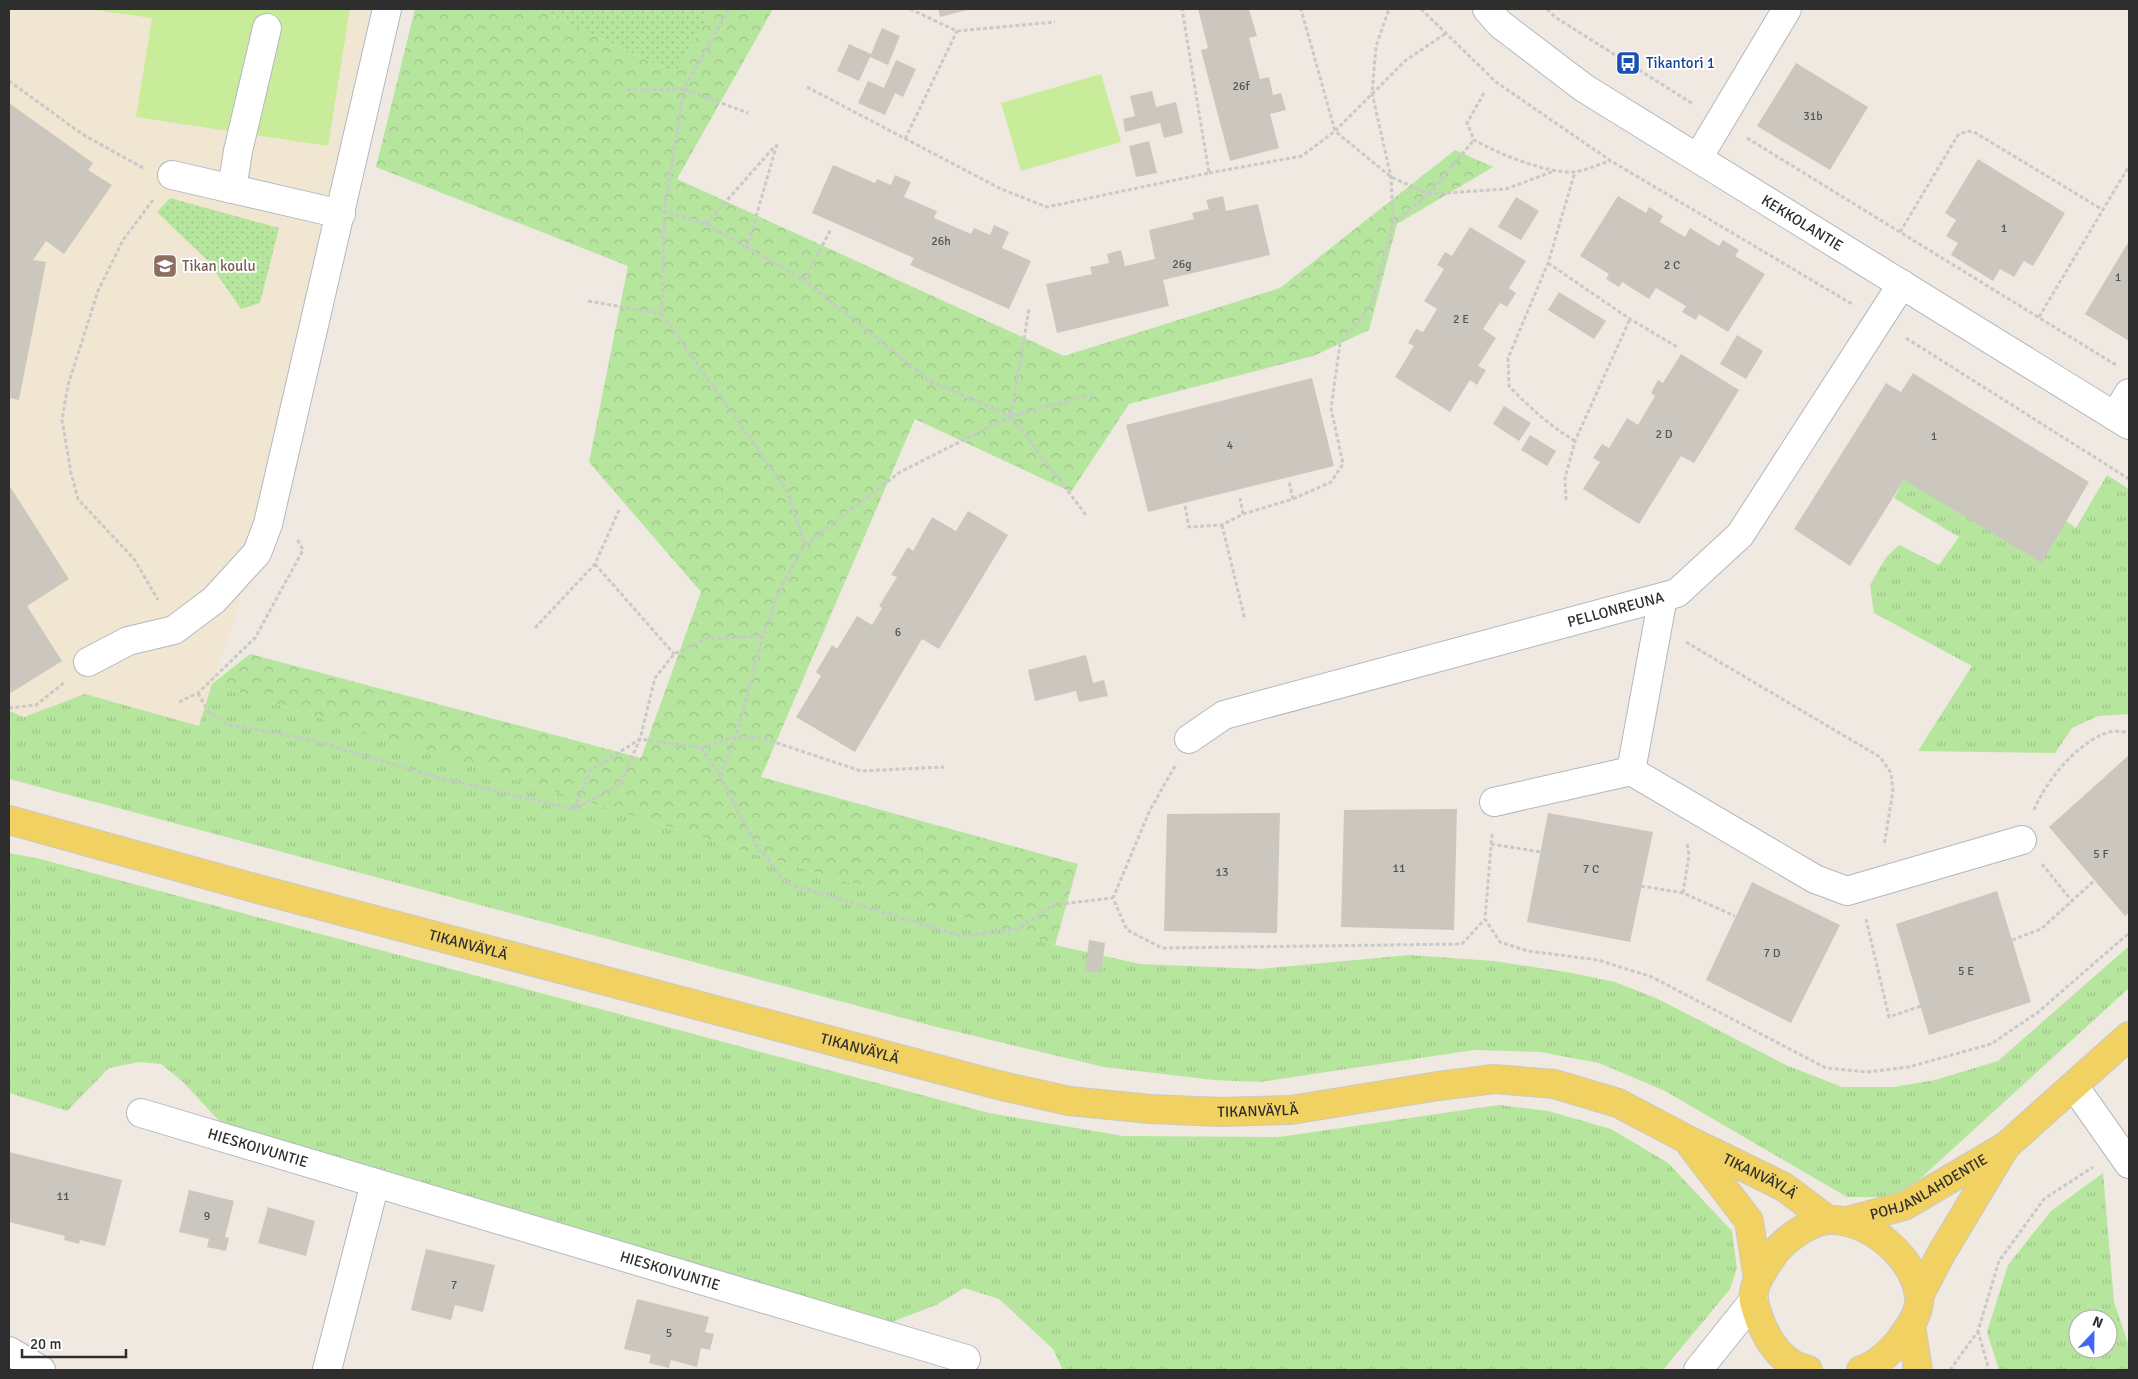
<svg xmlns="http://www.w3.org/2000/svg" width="2138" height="1379" font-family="Signika,sans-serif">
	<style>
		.education { fill: #f0e6d1 }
		.grass { fill: url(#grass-tufts); fill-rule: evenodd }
		.forest { fill: url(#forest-crowns) }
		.park { fill: url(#park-dots) }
		.pitch { fill: #c9ec9a }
		.building { fill: #cbc7bf }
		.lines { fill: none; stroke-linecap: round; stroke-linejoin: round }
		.minor-casing { stroke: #b4b7c1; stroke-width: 30 }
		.major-casing { stroke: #c9c9c9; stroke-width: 30 }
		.path { stroke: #c9c9c9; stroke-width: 3; stroke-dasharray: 4 2.5; stroke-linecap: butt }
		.minor { stroke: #fff; stroke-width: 28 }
		.major { stroke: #f2d163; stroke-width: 28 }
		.labels { text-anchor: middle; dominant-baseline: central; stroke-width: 4; stroke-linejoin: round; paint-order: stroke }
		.number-label { font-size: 12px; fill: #555452 }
		.transit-label { font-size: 15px; fill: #164399; stroke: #fff; text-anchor: start }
		.street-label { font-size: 15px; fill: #2e2e2e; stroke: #fff }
		.education-label { font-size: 15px; fill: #785e54; stroke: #fff; text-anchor: start }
	</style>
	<defs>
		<pattern id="grass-tufts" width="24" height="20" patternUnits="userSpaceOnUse" patternTransform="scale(1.25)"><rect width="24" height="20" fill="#b6e59e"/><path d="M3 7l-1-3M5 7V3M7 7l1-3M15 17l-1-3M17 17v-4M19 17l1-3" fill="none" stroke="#9dc588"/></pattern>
		<pattern id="forest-crowns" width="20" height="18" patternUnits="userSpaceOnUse" patternTransform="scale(1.25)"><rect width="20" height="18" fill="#b6e59e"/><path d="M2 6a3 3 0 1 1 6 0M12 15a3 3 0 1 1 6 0" fill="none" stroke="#9dc588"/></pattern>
		<pattern id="park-dots" width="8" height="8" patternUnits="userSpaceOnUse" patternTransform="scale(1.25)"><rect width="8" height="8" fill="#b6e59e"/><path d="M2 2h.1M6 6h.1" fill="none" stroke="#9dc588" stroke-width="1.8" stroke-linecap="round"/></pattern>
	</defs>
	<rect width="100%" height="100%" fill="#efe9e1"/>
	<!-- education -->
	<path class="education" d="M9 9H378L264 523 200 726 85 694 24 717 9 711Z"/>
	<!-- grass -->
	<path class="grass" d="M2107 475 2129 489V714L2098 716 2072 728 2055 753 1918 751 1972 666 1874 613 1870 585 1887 556 1899 545 1939 565 1959 537 1894 498 1904 480 2066 521 2076 528Z
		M212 684 761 856 1055 945 1140 964 1260 969 1409 955 1494 961 1572 973 1615 982 1658 999 1786 1065 1842 1087H1894L1935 1080 1998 1061 2129 946V988L1900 1197H1847L1665 1091 1599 1063 1540 1052 1474 1050 1260 1082 1214 1080 1104 1067 933 1026 9 779V711L24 717 85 694 199 726Z
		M9 853 40 859 989 1113 1123 1136 1279 1137 1499 1105 1548 1111 1611 1129 1668 1163 1732 1231 1737 1268 1730 1289 1663 1370H1063L1053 1349 999 1299 964 1288 936 1305 889 1323 223 1125 183 1082 161 1064 139 1062 109 1068 67 1111 9 1093Z
		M2103 1173 2114 1302 2129 1346V1370H1999L1987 1332 2008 1265 2051 1211ZM2078 1319H2108V1349H2078Z"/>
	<!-- forest -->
	<path class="forest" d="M415 9H538L675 73 712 9H773L677 179 1064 356 1280 288 1455 150 1493 167 1397 224 1369 330 1313 356 1129 404 1071 492 915 419 761 777 1078 864 1055 945 761 856 212 684 250 654 641 758 701 592 589 462 628 266 376 167Z"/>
	<!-- park -->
	<path class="park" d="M538 9H712L675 73Z
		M170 198 279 228 260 303 241 309 207 260 157 212Z"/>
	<!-- pitch -->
	<path class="pitch" d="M88 9H350L328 146 136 117 152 18Z
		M1101 74 1121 142 1021 171 1001 103Z"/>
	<!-- building -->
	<path class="building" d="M938 9H971L940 17Z
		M1198 9H1249L1257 36 1249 38 1260 79 1269 77 1273 95 1281 93 1286 110 1270 114 1279 148 1230 161 1201 50 1208 48Z
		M882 28 900 36 888 65 870 57 859 81 837 71 849 44 871 54Z
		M896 60 916 69 903 97 895 93 885 115 858 103 868 81 884 88Z
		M1796 63 1868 107 1830 170 1757 126Z
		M1152 91 1156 107 1176 102 1183 133 1164 138 1160 123 1125 132 1123 119 1135 116 1130 96Z
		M9 103 93 163 88 170 112 185 64 254 46 241 33 260 46 262 19 400 9 398Z
		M1149 141 1157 173 1136 177 1129 146Z
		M1978 159 2065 213 2033 266 2024 261 2014 277 2000 269 1993 281 1951 255 1958 243 1946 236 1956 220 1945 213Z
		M833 165 875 183 877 179 891 185 895 175 911 182 904 197 937 211 934 218 971 234 974 228 990 235 994 225 1009 232 1002 248 1031 261 1009 309 910 265 914 258 812 213Z
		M1223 196 1226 211 1258 204 1270 255 1163 280 1169 306 1057 333 1046 284 1092 274 1090 267 1109 263 1107 254 1121 250 1125 266 1155 259 1149 230 1194 219 1192 213 1209 209 1206 200Z
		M1618 196 1646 213 1649 207 1663 216 1660 222 1685 237 1690 228 1719 246 1723 240 1739 250 1735 256 1765 274 1728 332 1699 314 1696 320 1682 312 1686 306 1656 288 1649 299 1622 282 1619 287 1606 279 1609 274 1580 256Z
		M1516 197 1539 211 1521 240 1498 227Z
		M1470 227 1526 261 1509 288 1516 293 1507 307 1500 303 1483 329 1496 338 1478 366 1486 370 1477 385 1470 380 1450 412 1395 377 1414 346 1408 343 1416 329 1423 332 1437 309 1424 301 1444 269 1437 265 1445 252 1452 256Z
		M2129 241V341L2085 314Z
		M1559 292 1606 321 1594 339 1548 310Z
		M1737 335 1763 351 1746 379 1720 364Z
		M1681 354 1739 390 1694 463 1681 456 1639 524 1583 489 1600 462 1593 458 1602 444 1609 448 1627 418 1638 425 1655 396 1651 393 1658 380 1663 383Z
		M1913 373 2089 482 2042 563 1904 480 1850 566 1794 529 1886 383 1901 392Z
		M1312 378 1334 466 1148 512 1126 425Z
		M1504 406 1531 423 1519 441 1493 424Z
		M1530 435 1556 451 1547 466 1521 450Z
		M9 485 69 579 27 606 62 661 9 694Z
		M968 511 1008 535 939 649 922 639 855 752 796 717 821 676 816 672 832 645 837 649 857 616 872 625 882 608 879 606 897 577 891 575 908 547 913 551 932 517 956 531Z
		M1086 655 1093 683 1104 680 1108 696 1079 702 1076 691 1035 701 1028 670Z
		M2129 755V913L2125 916 2049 827Z
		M1457 809 1454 930 1341 927 1344 810Z
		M1280 813 1277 933 1164 931 1167 814Z
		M1548 813 1653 832 1630 942 1527 922Z
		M1752 882 1840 925 1791 1023 1706 980Z
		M1997 891 2031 1002 1929 1035 1896 924Z
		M1089 940 1105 943 1101 973 1085 971Z
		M9 1152 122 1180 105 1246 80 1240 79 1244 64 1240 65 1236 9 1222Z
		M189 1190 234 1201 225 1237 229 1238 226 1251 207 1247 209 1239 179 1232Z
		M268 1207 315 1221 306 1256 258 1243Z
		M426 1249 495 1265 483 1312 455 1305 451 1320 411 1310Z
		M637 1299 709 1317 705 1332 714 1334 710 1350 701 1348 697 1367 671 1360 669 1368 649 1363 651 1355 624 1349Z"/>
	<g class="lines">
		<defs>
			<g id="minor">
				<path id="s1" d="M1487 9 1500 24 1584 88 2129 425"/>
				<path d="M1698 158 1787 9"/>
				<path d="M172 175 341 214"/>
				<path d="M232 189 238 151 267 28"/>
				<path d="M2115 416 2129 393"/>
				<path d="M1663 597 1631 771 1815 879 1847 891 2022 840"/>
				<path d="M88 662 128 641 174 630 214 600 257 553 268 524 387 9"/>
				<path id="s2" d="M1189 739 1224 715 1677 593 1740 535 1902 284"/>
				<path d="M1494 802 1631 771"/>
				<path d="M2074 1086 2129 1164"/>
				<path id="s3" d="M141 1113 966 1359"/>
				<path d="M9 1351 41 1370"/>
				<path d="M327 1370 375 1183"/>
				<path d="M1698 1370 1754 1300"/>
			</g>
			<g id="major">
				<path id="s4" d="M9 820 258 889 689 1003 998 1085 1069 1101 1150 1109 1220 1112 1291 1110 1438 1086 1494 1079 1554 1084 1618 1103 1688 1140 1784 1187 1828 1220"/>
				<path d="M1690 1144 1749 1221 1758 1279"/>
				<path id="s5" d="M1847 1221 1904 1206 2006 1146 2129 1036"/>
				<path d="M1919 1296 1941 1254 2004 1149"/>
				<path d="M1911 1326 1918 1370"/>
				<path d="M1808 1370C1804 1368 1798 1367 1794 1365 1772 1352 1760 1325 1754 1302 1751 1285 1765 1267 1774 1254 1785 1239 1811 1220 1831 1220 1868 1219 1915 1257 1919 1296 1921 1312 1909 1328 1900 1340 1890 1352 1877 1365 1861 1370"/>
			</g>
		</defs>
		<!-- minor casing -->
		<use href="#minor" class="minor-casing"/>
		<!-- major casing -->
		<use href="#major" class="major-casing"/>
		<!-- path -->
		<path class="path" d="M729 9 684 89 664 211 662 314 787 490 805 545
			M910 9 957 31 1055 22
			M1421 9 1496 82 1611 161 1852 304
			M1547 9 1555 17 1693 104
			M1445 34 1406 60 1335 131 1391 177 1429 194 1506 189 1554 171
			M9 81 82 134 143 168
			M807 87 1001 189 1047 207 1209 173 1182 9
			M627 90 684 89 748 113
			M1484 93 1467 123 1474 140C1499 154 1545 173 1573 172 1585 171 1599 164 1610 161
			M1747 138 2116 365
			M905 139 957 31
			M1209 173 1302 156 1335 131 1301 9
			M153 200 123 240 98 291 68 385 62 420 71 473 78 499 134 559 158 600
			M664 211 706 224 804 280 930 381 1011 416 1086 515
			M1393 223 1429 194 1474 140
			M706 224 775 146
			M1900 232 1958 135 1967 131 1974 132 2103 210
			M747 248 777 144
			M1548 263 1630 319 1677 347
			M804 280 831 229
			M588 301 662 314
			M2039 317 2129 166
			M1906 338 2129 479
			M1011 416 1029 309
			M1575 441C1550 426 1529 407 1509 386L1508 358 1548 263 1575 172
			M1293 499 1331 482 1343 464 1331 408 1340 344 1372 304 1393 223 1391 177 1372 93 1376 46 1389 9
			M1566 500 1565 478 1575 441 1630 319
			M1185 506 1189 527 1222 525 1243 514 1240 498
			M1243 514 1293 499 1289 481
			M1222 525 1245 620
			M595 564 674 654
			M535 628 595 564 619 510
			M1686 642 1880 757 1891 773 1893 791 1884 846
			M198 693 208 711 226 724 308 739 436 777 573 809 619 786 640 739 655 678 674 654 706 639 763 636
			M179 702 198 693 255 638 303 550 297 539
			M9 708 36 705 65 682
			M701 748 720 776 756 845 786 883 962 936 1018 929 1053 905 1113 898
			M1175 766 1150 810 1113 898 1127 930 1162 948 1462 944 1485 919
			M720 776 736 736 763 636 781 587 805 545 900 472 1011 416 1094 394
			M574 809 590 771 640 739 701 748 736 736 765 739 861 771 944 767
			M2034 810C2046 781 2076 744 2106 733 2113 730 2122 732 2129 732
			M1492 834 1485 919 1500 942 1528 951 1598 960 1652 977 1826 1068 1867 1072 1909 1067 1991 1044 2037 1013 2129 933
			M1491 844 1541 852
			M2042 864 2072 901
			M1641 886 1683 893 1735 916
			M1683 893 1689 855 1687 842
			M1866 919 1889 1017 1921 1006
			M2012 940 2041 929 2095 880
			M1978 1331 1989 1370
			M1950 1370 1978 1331 1999 1261 2044 1199 2093 1167"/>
		<!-- minor -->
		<use href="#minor" class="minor"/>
		<!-- major -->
		<use href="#major" class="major"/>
	</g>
	<!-- icons -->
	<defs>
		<symbol id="bus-square" viewBox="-11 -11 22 22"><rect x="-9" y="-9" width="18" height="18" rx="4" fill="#1a4fb4" stroke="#fff"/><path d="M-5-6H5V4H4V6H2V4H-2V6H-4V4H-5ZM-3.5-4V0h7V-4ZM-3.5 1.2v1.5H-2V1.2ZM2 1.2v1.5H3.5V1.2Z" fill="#fff"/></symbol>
		<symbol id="school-square" viewBox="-11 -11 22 22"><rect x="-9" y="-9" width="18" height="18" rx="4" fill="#8d6e63" stroke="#fff"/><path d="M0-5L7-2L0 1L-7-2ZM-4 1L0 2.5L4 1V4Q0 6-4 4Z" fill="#fff"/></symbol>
	</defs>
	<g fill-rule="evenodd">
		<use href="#bus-square" x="1614" y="49" width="28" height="28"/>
		<use href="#school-square" x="151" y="252" width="28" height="28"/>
	</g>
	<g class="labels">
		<!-- number labels -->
		<g class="number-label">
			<text x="1241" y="86">26f</text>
			<text x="1813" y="116">31b</text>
			<text x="2004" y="228">1</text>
			<text x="941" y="241">26h</text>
			<text x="1182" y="264">26g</text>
			<text x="1672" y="265">2 C</text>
			<text x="2118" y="277">1</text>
			<text x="1461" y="319">2 E</text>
			<text x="1664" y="434">2 D</text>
			<text x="1934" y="436">1</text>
			<text x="1230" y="445">4</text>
			<text x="898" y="632">6</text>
			<text x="2101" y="854">5 F</text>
			<text x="1399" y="868">11</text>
			<text x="1591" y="869">7 C</text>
			<text x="1222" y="872">13</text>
			<text x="1772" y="953">7 D</text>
			<text x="1966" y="971">5 E</text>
			<text x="63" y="1196">11</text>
			<text x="207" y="1216">9</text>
			<text x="454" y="1285">7</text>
			<text x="669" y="1333">5</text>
		</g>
		<!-- transit labels -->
		<g class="transit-label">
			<text x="1646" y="63">Tikantori 1</text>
		</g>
		<!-- street labels -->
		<g class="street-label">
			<text stroke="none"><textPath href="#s1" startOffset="382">KEKKOLANTIE</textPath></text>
			<text stroke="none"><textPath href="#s2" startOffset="448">PELLONREUNA</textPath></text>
			<text stroke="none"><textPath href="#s4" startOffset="476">TIKANVÄYLÄ</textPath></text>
			<text stroke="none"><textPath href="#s4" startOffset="881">TIKANVÄYLÄ</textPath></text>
			<text stroke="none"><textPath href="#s4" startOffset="1286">TIKANVÄYLÄ</textPath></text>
			<text stroke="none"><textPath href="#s3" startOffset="122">HIESKOIVUNTIE</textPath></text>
			<text stroke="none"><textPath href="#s4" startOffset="1811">TIKANVÄYLÄ</textPath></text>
			<text stroke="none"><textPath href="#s5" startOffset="89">POHJANLAHDENTIE</textPath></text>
			<text stroke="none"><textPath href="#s3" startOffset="552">HIESKOIVUNTIE</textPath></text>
		</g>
		<!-- education labels -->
		<g class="education-label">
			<text x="182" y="266">Tikan koulu</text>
		</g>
	</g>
	<!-- border -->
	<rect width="2138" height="1379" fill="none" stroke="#2e2e2e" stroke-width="20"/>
	<!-- north arrow -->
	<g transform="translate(2093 1334) rotate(22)"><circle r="24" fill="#ffffff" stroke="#ababab"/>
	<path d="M0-4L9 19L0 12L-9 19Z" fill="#4264fb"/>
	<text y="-8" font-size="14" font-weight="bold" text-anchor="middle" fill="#2e2e2e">N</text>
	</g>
	<!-- scale -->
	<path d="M22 1349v8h104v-8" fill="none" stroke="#2e2e2e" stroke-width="2.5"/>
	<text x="30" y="1349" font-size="15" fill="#2e2e2e" stroke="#ffffff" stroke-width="4" paint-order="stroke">20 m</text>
</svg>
